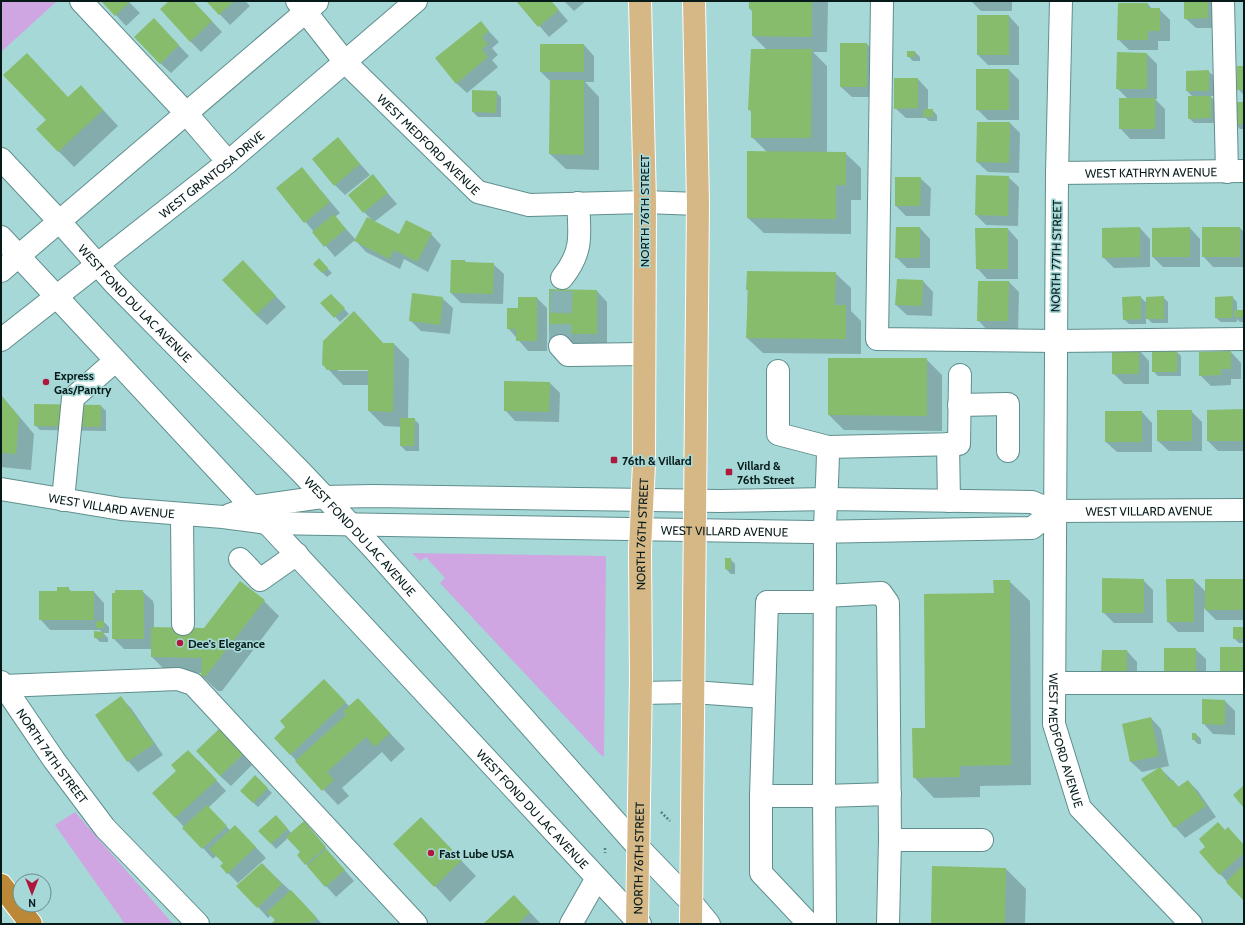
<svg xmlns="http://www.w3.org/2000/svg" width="1245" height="925" font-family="Cabin,sans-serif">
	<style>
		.green { fill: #cfa5e2 }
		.shadow { fill: #0003; fill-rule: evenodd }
		.building { fill: #88bc6d }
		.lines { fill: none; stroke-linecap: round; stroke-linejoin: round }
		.minor-tunnel { stroke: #86b2b1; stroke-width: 22; stroke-dasharray: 22 11; stroke-linecap: butt }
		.minor-casing { stroke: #5f8e8d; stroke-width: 24 }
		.major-casing { stroke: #fff; stroke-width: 24 }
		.highway-casing { stroke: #fff; stroke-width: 24 }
		.path { stroke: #587b7b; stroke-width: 2.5; stroke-dasharray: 2 2; stroke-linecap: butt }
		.minor { stroke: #fff; stroke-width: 22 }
		.major { stroke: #d6b887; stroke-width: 22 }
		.highway { stroke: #bb8837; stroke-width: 22 }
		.poi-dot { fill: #ad183c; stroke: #a6d8d7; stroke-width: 1.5 }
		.labels { text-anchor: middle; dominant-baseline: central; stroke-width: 3.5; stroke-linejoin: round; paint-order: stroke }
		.street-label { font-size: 12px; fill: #061a1a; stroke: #a6d8d7 }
		.poi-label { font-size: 12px; font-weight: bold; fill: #061a1a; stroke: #a6d8d7; text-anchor: start }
	</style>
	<rect width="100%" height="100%" fill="#a6d8d7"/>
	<!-- green -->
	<path class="green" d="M1 1H57L1 52Z
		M412 553 606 556 604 756H602L440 583 445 578 426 557 420 561Z
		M75 812 173 924H125L55 825Z"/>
	<!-- shadow -->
	<path class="shadow" d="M103 1H128L140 13 126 26Z
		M170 1H193L222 32 201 52 190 41Z
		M207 1H245L250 6 230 25Z
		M518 1H551L568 21 549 37Z
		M564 1H586L574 11Z
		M750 1H828L827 52H813L827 66V153H845L861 168V200H851V234L764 233 748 218 767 152 752 137V113L749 109 767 50 753 36V12L750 9Z
		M971 1H1012V11H981Z
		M1185 1H1214L1218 28H1196L1185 18Z
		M1148 4 1152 9H1159L1170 20V41H1158V50H1129L1118 39Z
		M1009 16 1019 27V65H988L978 55Z
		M480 22 499 42 492 48 498 55 492 60 498 67 467 93 456 83Z
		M164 30 189 56 171 73 160 63Z
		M867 44 877 55V97H852L841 87Z
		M584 45 594 56V82H585L599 97V170L566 169 550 154 551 82 541 72Z
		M915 52 920 57V61H913L908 56Z
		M1147 54 1157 64V99H1155L1165 109V139H1130L1120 128 1128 99 1117 88Z
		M1244 67V94H1243L1238 89Z
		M1009 70 1019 80V120H988L977 109Z
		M1209 72 1214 76V96H1210L1216 102V123H1194L1189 118 1193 97 1187 91Z
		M918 79 928 90V110H932L937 115V121H929L926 118H906L895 108Z
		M496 92 501 97V117H478L473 112Z
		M69 98 96 102 118 126 74 167 37 129Z
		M1244 103V129H1240L1235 124Z
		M1010 123 1020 133 1019 173 988 172 977 162Z
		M338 139 370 175 345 195 335 185Z
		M302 168 340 213 335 217 356 240 373 221 364 212 373 176 397 204 374 222 399 235 431 234 441 245 428 272 404 259 400 269 366 252 355 240 335 257 277 188Z
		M1008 177 1019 187 1018 226 986 225 976 215Z
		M920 178 931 188 930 216H906L896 206Z
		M920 228 930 239V268H907L896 257Z
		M1140 228 1150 239V267L1114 268 1103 257Z
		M1190 228 1200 239V267H1163L1153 257Z
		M1240 228 1244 232V267H1213L1203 256Z
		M1008 229 1018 240V279H987L977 268Z
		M319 260 332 273 327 277 314 264Z
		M465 261 467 263 493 264 504 274 503 304 461 303 451 293Z
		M253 272 286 307 267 325 256 315Z
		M748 272 835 273 851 288V311L861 321V354L763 353 747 338Z
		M923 281 933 292 932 316 907 315 896 305Z
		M1009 282 1019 292 1018 331H988L978 320Z
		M597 291 607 302V344H560L550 333Z
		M331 295 349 314 340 322 322 303Z
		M1140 297 1147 303 1163 297 1168 302V323H1152L1146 317V324H1129L1124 319Z
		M1232 297 1237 302V311L1244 312V322H1240L1237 319V322H1221L1216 318Z
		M442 298 453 308 450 334 421 331 411 321Z
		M537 298 547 308V351H528L508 328 519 309Z
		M354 313 384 344H394L409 359 408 419H414L419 424V451H406L401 446V427L384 426 369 411V385H343L328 369ZM338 369H373V371H338Z
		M1139 350 1149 361V384H1124L1113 373Z
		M1176 351 1181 356V376H1158L1153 371Z
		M1231 352 1241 363V379H1231V385L1211 386 1200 375V353Z
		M926 359 942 375V431L844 430 829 415Z
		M550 383 560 393 559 422 515 421 505 410Z
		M1 395 34 434 31 470 1 467Z
		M101 406 106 411V431L40 430 35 425Z
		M1191 411 1202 422V451H1169L1158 441Z
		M1244 411V451H1218L1208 441Z
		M1142 412 1152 423V452H1117L1106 442Z
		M730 559 735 564V574H731L726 569Z
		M1143 580 1153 590V623H1114L1103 612Z
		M1194 580 1206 592 1244 580V620H1216L1204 608V632H1178L1168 622Z
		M1009 581 1030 601 1031 785 980 786V797L934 798 914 777 926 729 995 594Z
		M68 588 72 592H94L104 603V622L109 627V633H103L108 638V642H100L95 637 102 633 100 630H50L40 619 58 592Z
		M142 591 153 601 154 605V628L204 629 264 601 279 616 222 691H218L202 676V673L167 672 152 657V649H124L113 638Z
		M1244 628V643H1239L1234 638Z
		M1195 649 1206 659V683H1175Z
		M1127 651 1137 662V683L1113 682Z
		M324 681 350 707 358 699 405 749 391 762 382 752 342 788 349 796 338 805 275 738 287 727Z
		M121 698 131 708 163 755 138 772 128 761 96 715Z
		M1225 701 1235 711V735L1213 734 1203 723Z
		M1151 718 1161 729 1169 766 1160 768 1179 787 1188 781 1198 791 1216 817 1185 838 1175 827 1159 768 1142 772 1131 762 1123 724Z
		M1196 734 1201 739V744H1198L1193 739Z
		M230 741 252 765 231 786 220 776Z
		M199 761 226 791 208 808 230 830 235 826 266 858 238 883 228 873 224 863 217 855 213 859 153 793Z
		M255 776 272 793 258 807 241 791Z
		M281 821 292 834 304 823 354 881 336 897 306 864 301 852 288 838 276 849 260 831Z
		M1228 828 1244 845V899L1220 874 1225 831Z
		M436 834 476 876 450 902 435 886Z
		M262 864 301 901 322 924H273L276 921 271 915 268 918 258 907Z
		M933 867 1006 869 1026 889 1025 924H932Z
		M525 907 540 923 539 924H485Z"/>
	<!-- building -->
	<path class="building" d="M101 1H129L130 2 115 16Z
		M169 1H193L212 21 190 42 160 9Z
		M206 1H234L219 15Z
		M516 1H551L559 10 538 27Z
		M749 1H812V37L752 36V9H749Z
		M1184 1H1208V18L1184 19Z
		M1118 3H1148V8H1160V31H1148V40H1117Z
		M977 15H1009V55H977Z
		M154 18 179 45 160 64 134 37Z
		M481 21 489 31 482 37 488 44 482 49 488 57 456 84 435 58Z
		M840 43H867V87H840Z
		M540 44H584V72H540Z
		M751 49H812L811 138H751V110H748Z
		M907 51H915V57H907Z
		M1117 52 1147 53V89H1116Z
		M27 53 68 97 81 85 103 110 58 152 36 129 46 120 3 75Z
		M1237 66H1244V90H1237Z
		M976 69H1009V110H976Z
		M1209 70V91H1186V71Z
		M894 78H918V108L894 109Z
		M550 80H584V155L549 154Z
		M472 90 497 91 496 113 472 112Z
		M1188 96H1211V118L1188 119Z
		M1119 98H1155V129H1119Z
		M1234 102H1244V124L1234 125Z
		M924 109H933V117H923Z
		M977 122H1010L1009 163 976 162Z
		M338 137 360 164 334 186 312 159Z
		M747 151 846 152V185H836V219L747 218Z
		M302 167 330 202 304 223 276 188Z
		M373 174 388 193 363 213 348 195Z
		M976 175 1009 176 1008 216 975 215Z
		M895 177H921L920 206H895Z
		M334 214 346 229 324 247 312 232Z
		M367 217 399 234 406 220 432 233 417 262 394 250 389 259 354 241Z
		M896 227H920V258H895Z
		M1140 227V257L1102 258V228Z
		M1190 227V257H1152V228Z
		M1202 227H1240V257H1202Z
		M975 228H1008V269H976Z
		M319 258 328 268 322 273 313 264Z
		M243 260 276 296 256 315 222 280Z
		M451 260H465V262L494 263 493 294 450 293Z
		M747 271 836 272 835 305H846V339L746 338 748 290H746Z
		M897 279 923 280 922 306 895 305Z
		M978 281H1009L1008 321H977Z
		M549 289 597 290V334H549Z
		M412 293 443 297 440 325 409 321Z
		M331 294 345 308 334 318 320 303Z
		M1141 296V319L1123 320 1122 297Z
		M1164 296V319H1146V297Z
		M1233 296 1232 318H1215V297Z
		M518 297H537V341H516V329H507V308H518Z
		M1234 310H1243V317H1234Z
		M354 311 383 343H394L393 412 368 411V370H327L322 364 323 341Z
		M1112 349H1139V374H1112Z
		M1152 350H1177V372H1152Z
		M1231 351V369H1221V375L1199 376V352Z
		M828 358H927V416L828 415Z
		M504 381 550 382 549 412 504 411Z
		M1 395 19 417 16 454 1 453Z
		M34 404 101 405V427L34 426Z
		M1244 409V441H1207V410Z
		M1157 410H1192V441H1157Z
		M1105 411H1142V442H1105Z
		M400 418H415L414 446H400Z
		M725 558H731V570L725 569Z
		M1102 578 1144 579V613H1102Z
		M1166 579H1194V622H1167Z
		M1205 579H1244V610H1205Z
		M993 580H1010L1011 765 960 766V777L913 778 912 728H925L924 594 994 593Z
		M240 581 265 600 206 676H201L202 658 151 657V627L204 628Z
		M57 587H69V591H94V620H39V591H57Z
		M115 590H143V594H144V639H112V593H115Z
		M96 621H104V628H96Z
		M1233 627H1244V639H1233Z
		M94 631 104 632 103 638H94Z
		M1220 647H1244V672H1220Z
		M1164 648H1196V673H1164Z
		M1102 650H1127V673L1101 672Z
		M324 679 346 702 290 755 274 738 285 727 280 721Z
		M121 696 154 744 127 762 95 715Z
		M358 698 390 733 375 747 366 737 327 772 334 780 322 791 295 761 346 715 343 711Z
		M1202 699 1225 700V725L1202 724Z
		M1151 717 1159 756 1130 762 1122 724Z
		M219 729 243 754 220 776 196 751Z
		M1192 733H1196L1197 739 1192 740Z
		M188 750 217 780 175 818 152 793 176 771 171 765Z
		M1160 767 1170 781 1173 780 1178 787 1188 780 1206 806 1174 828 1141 779Z
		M255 775 268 788 253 803 240 791Z
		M1244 785V808L1233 795Z
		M207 805 227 826 202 849 182 828Z
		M276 815 288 829 271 844 258 831Z
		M421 817 462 860 434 887 393 844Z
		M304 821 326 847 305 865 297 855 300 852 286 837Z
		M1218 822 1225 830 1228 827 1244 845V853L1219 875 1199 852 1205 847 1199 839Z
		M235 825 256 847 227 874 220 866 223 863 209 849Z
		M326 849 345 870 325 887 307 866Z
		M262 863 282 884 257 908 236 886Z
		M1244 864V901L1226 882Z
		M932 866 1006 868 1005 924H931Z
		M291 890 317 918 310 924H271L275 920 267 912Z
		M514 895 530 912 518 924H483Z"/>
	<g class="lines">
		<!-- minor-tunnel -->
		<path class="minor-tunnel" d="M560 346 562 278"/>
		<defs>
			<g id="minor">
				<path d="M81 1 186 113 228 162"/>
				<path id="s1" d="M297 1 345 62 478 192 529 205 645 202 698 204"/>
				<path d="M882 1 877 339 1056 341 1244 339"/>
				<path id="s2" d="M1061 1 1057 173 1054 724 1080 808 1191 924"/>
				<path d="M1223 1 1227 172"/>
				<path id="s3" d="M1 159 59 221 114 283 300 471 372 547 638 847 691 902 709 924"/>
				<path id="s4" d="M1057 173 1244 171"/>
				<path id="s5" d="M1 237 640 924"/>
				<path d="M1 271 317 2"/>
				<path d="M562 278C583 252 580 235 578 203"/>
				<path id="s6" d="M1 340 228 162 416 1"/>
				<path d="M560 346 568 355 644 354"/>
				<path d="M778 371V434L828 447C828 482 824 518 825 553L824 796H761L767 602H825"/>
				<path d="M959 405 1008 404V451"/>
				<path d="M948 444 949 501"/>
				<path d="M828 447 959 444 960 375"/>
				<path id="s7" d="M1 489 121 509 223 517 267 523 811 532 1032 528 1054 511"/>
				<path d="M63 500 73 398 115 361"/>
				<path d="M182 515 183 624"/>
				<path id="s8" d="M229 515 251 507 323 497 373 496 720 501 827 499 1032 502 1054 511 1244 510"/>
				<path d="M240 559 260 580 297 554"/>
				<path d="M825 596 881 593 888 603 890 840 888 924"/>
				<path id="s9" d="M1 682 54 760 105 828 198 924"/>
				<path d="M1054 683H1244"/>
				<path d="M3 686 178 679 193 684 416 924"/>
				<path d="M641 693 693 692 764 697"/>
				<path d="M761 796V873L809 924"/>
				<path d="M890 840H982"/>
				<path d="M571 924 597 878"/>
				<path d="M825 924 824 796 890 794"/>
			</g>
			<g id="major">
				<path id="s10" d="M637 924 641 679 640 550 644 464 645 202 640 1"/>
				<path d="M691 924 698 204 694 1"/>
			</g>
			<path id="highway" d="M1 885 31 924"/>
		</defs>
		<!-- minor casing -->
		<use href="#minor" class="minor-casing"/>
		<!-- major casing -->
		<use href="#major" class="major-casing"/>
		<!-- highway casing -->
		<use href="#highway" class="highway-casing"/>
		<!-- path -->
		<path class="path" d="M661 812 670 821
			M605 848V853"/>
		<!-- minor -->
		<use href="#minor" class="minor"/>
		<!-- major -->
		<use href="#major" class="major"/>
		<!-- highway -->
		<use href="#highway" class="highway"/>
	</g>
	<!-- markers -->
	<g class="poi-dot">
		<circle cx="46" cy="382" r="4"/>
		<rect x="610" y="456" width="8" height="8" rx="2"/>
		<rect x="725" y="468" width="8" height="8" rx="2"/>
		<circle cx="180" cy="643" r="4"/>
		<circle cx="431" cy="853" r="4"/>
	</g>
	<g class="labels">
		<!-- street labels -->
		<g class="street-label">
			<text stroke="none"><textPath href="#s1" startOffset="195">WEST MEDFORD AVENUE</textPath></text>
			<text stroke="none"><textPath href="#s4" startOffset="94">WEST KATHRYN AVENUE</textPath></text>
			<text stroke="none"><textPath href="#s6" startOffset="268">WEST GRANTOSA DRIVE</textPath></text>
			<text transform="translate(644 211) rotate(-90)">NORTH 76TH STREET</text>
			<text transform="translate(1056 256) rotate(-89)">NORTH 77TH STREET</text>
			<text stroke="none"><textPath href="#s3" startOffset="197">WEST FOND DU LAC AVENUE</textPath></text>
			<text stroke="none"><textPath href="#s7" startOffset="112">WEST VILLARD AVENUE</textPath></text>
			<text stroke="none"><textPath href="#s8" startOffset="924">WEST VILLARD AVENUE</textPath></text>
			<text stroke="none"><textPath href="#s7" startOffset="726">WEST VILLARD AVENUE</textPath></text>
			<text stroke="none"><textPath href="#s10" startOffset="390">NORTH 76TH STREET</textPath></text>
			<text stroke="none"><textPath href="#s3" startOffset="521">WEST FOND DU LAC AVENUE</textPath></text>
			<text stroke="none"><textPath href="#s2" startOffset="741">WEST MEDFORD AVENUE</textPath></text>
			<text stroke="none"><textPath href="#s9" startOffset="90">NORTH 74TH STREET</textPath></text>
			<text stroke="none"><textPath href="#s5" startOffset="781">WEST FOND DU LAC AVENUE</textPath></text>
			<text stroke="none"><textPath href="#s10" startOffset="66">NORTH 76TH STREET</textPath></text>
		</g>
		<!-- poi labels -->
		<g class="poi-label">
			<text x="54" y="375">Express<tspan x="54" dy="14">Gas/Pantry</tspan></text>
			<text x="622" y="460">76th &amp; Villard</text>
			<text x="737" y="465">Villard &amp;<tspan x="737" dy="14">76th Street</tspan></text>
			<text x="188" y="643">Dee's Elegance</text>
			<text x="439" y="853">Fast Lube USA</text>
		</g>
	</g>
	<!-- border -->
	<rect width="1245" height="925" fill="none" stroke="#061a1a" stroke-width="4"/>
	<!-- north arrow -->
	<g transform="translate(32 893) rotate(180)"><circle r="19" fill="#a6d8d7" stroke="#668c8b"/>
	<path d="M0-3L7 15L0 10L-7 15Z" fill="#ad183c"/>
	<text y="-6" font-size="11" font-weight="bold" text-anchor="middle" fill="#061a1a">N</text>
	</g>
</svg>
